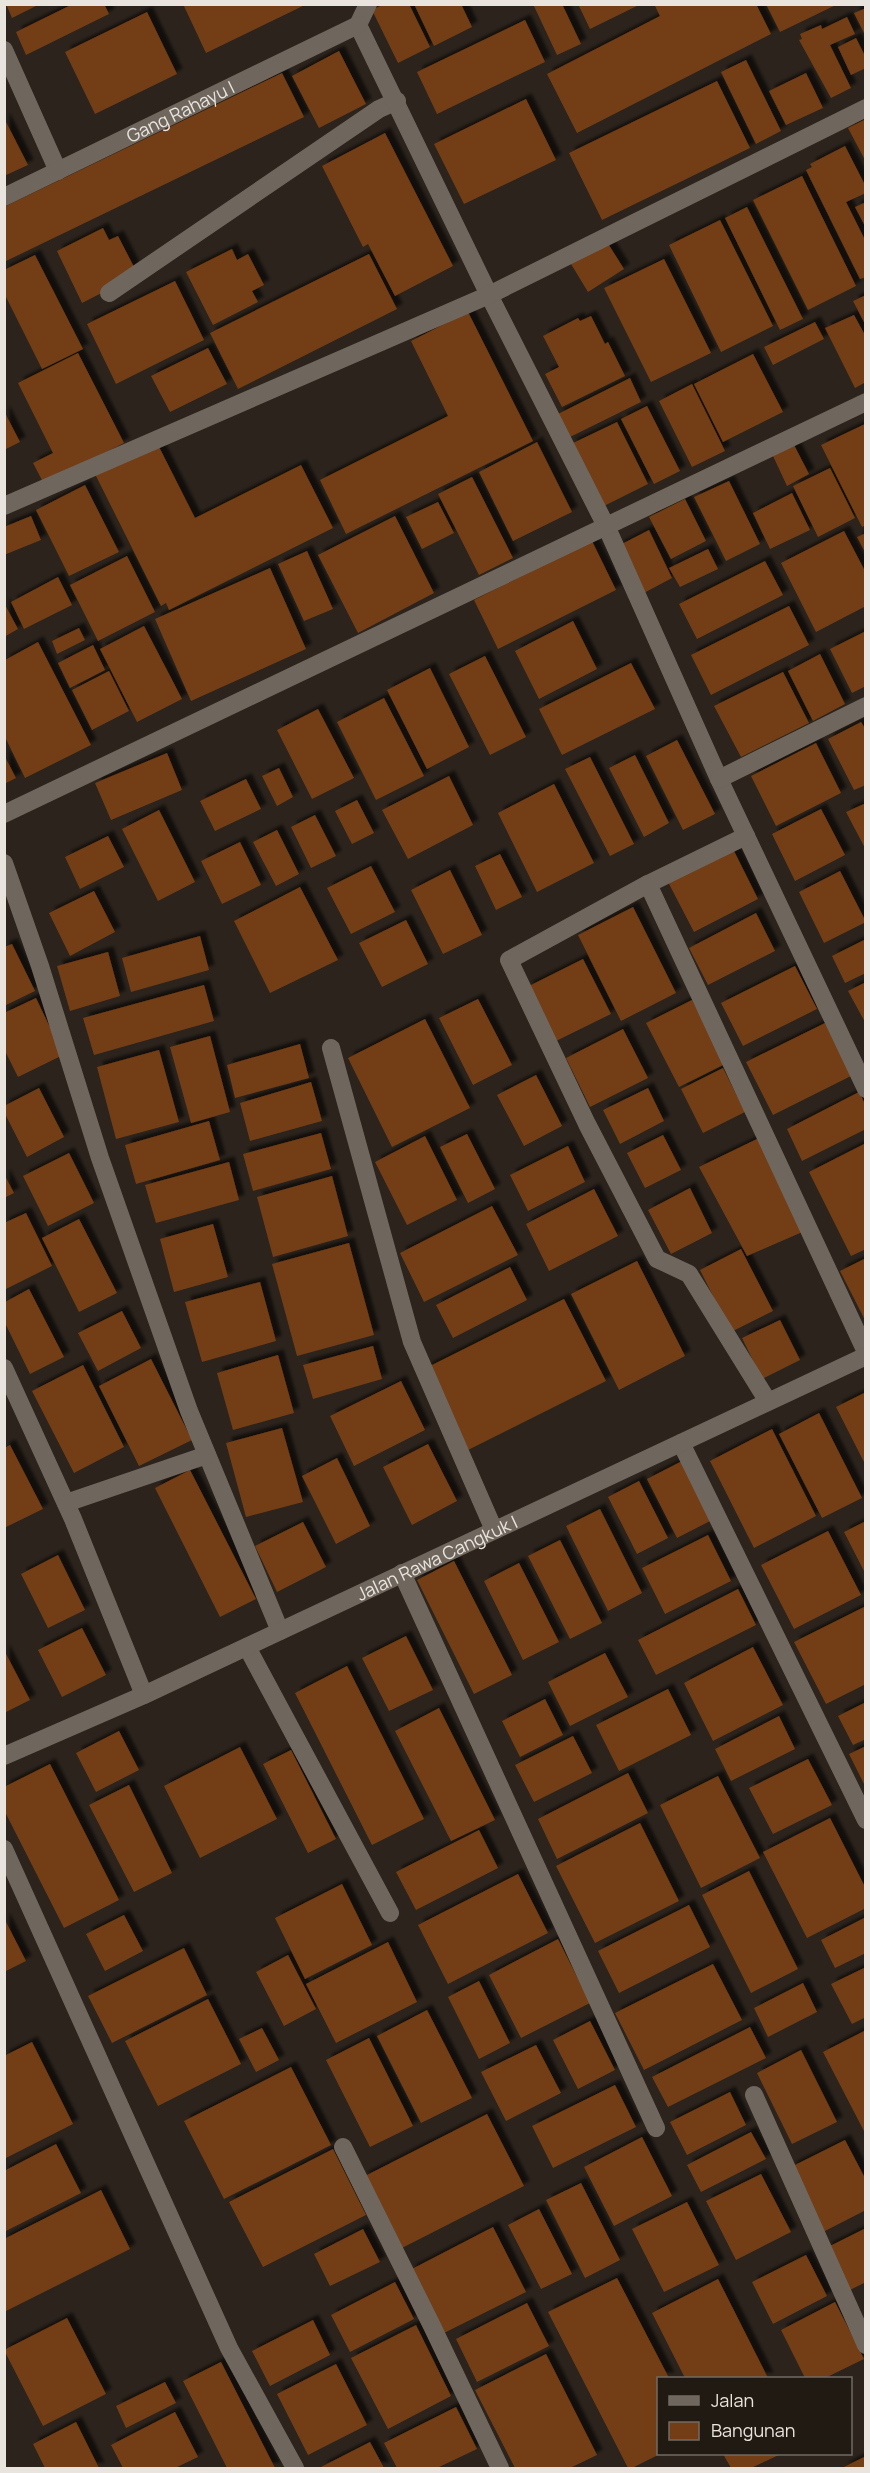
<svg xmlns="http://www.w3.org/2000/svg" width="870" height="2473" font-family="Manrope,sans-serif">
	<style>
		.building { fill: #733d15; filter: url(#shadow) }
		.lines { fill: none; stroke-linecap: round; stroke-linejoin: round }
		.lane { stroke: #6f665d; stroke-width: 18 }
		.street { stroke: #6f665d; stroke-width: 18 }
		.labels { text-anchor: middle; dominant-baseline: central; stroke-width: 5; stroke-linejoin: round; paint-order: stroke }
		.street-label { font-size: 18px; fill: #e9e4de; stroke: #211a13 }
	</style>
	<defs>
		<filter id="shadow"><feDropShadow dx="5.5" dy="-5.5" stdDeviation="1.5" flood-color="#0009"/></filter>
	</defs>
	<rect width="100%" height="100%" fill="#2b231c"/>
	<!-- building -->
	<path class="building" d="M6 4H40L12 18Z
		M73 4H104L109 14 26 55 16 32Z
		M183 4H307L206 53Z
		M384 4H409L430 47 398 63 372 10Z
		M414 4H461L472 27 434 46Z
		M533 4H562L581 44 557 55Z
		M578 4H641L590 29Z
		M654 4H756L771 34 577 133 547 74 660 16Z
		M766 4H838L780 32Z
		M866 8V37L854 13Z
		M147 12 177 74 95 114 65 52Z
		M847 17 855 34 830 45 851 88 831 98 799 40 802 39 800 34 821 25 822 29Z
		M525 20 545 62 437 114 417 72Z
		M856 38 866 58V68L851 75 838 47Z
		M339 51 366 104 319 128 292 76Z
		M746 60 781 131 756 144 721 72Z
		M282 73 304 117 4 262V207Z
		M806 73 823 108 786 125 769 91Z
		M717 81 750 148 602 220 569 153Z
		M526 99 556 160 464 204 434 144Z
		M4 118 28 165 4 176Z
		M866 119V162L848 128Z
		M385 133 453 266 395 296 368 244 363 247 322 166Z
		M845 146 866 187V193L846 202 866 242V277L860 279 806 170 812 167 810 164Z
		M802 176 856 286 808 310 753 200Z
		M866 202V228L855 207Z
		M747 207 803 319 780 330 725 218Z
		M720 220 773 326 721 352 669 245Z
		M103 228 109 240 118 236 134 267 129 279 82 303 57 251Z
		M607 242 624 269 588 292 571 264Z
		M232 249 237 260 248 254 264 285 252 291 258 302 213 325 186 272Z
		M369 254 397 309 238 389 210 333Z
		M35 255 83 349 42 369 4 293V270Z
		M664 259 711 353 651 382 604 288Z
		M175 281 204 340 116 384 87 324Z
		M866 295V326L853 301Z
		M468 312 533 441 346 534 320 480 448 416 411 341Z
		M854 315 866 337V382L855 388 825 328Z
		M591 316 605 344 608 342 625 376 562 407 545 374 559 367 543 336 578 318 580 321Z
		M815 322 824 339 773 365 764 347Z
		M208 348 227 384 170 412 151 376Z
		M78 353 124 443 44 484 33 463 53 453 18 383Z
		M753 354 783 412 723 442 694 384Z
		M630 378 641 402 570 437 558 414Z
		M692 384 725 451 692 467 659 401Z
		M647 406 680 471 654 484 621 419Z
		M4 411 20 442 4 450Z
		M617 422 648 484 602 507 571 444Z
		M865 424 866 525 862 527 821 445Z
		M156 441 195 518 301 465 333 528 169 610 166 603 161 606 94 472Z
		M537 442 572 512 513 541 479 472Z
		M794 445 809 474 787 486 773 456Z
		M830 468 855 518 818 537 793 486Z
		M472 477 513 558 479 575 438 494Z
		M729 481 760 544 726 561 694 497Z
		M85 485 119 552 69 576 36 510Z
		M792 493 810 530 770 549 753 513Z
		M685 499 706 541 671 559 649 517Z
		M438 502 454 533 422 549 406 517Z
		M31 516 41 540 4 555V527Z
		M395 516 434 593 358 633 318 555Z
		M649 530 672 578 642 594 618 546Z
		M844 531 866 573V606L816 632 781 563Z
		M866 533V554L857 537Z
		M592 541 616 590 498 649 474 600Z
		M708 549 718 569 680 587 669 568Z
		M307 551 333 609 304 621 278 564Z
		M127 556 155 612 98 641 70 585Z
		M765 561 783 595 697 639 679 604Z
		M270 568 306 649 191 701 155 619Z
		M58 577 72 605 24 629 11 602Z
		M4 603 18 629 4 637Z
		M789 606 809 645 711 695 691 655Z
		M573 621 597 669 539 699 515 651Z
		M144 626 182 699 137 722 100 649Z
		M79 628 85 640 57 654 52 641Z
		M866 631V686L852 693 830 649Z
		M38 642 91 745 25 778 5 737V660Z
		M93 645 105 670 70 688 58 663Z
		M820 654 845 704 813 721 788 671Z
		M485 656 526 737 490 755 449 674Z
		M631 663 655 709 562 755 539 709Z
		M430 668 469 747 427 769 387 690Z
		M109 671 129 711 92 730 72 690Z
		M783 672 809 723 741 757 714 706Z
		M384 698 424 776 376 800 337 722Z
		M318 709 354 778 312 799 277 730Z
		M861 722 866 730V785L854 790 828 739Z
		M677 740 715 814 683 830 646 756Z
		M816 743 841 793 776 826 751 776Z
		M167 753 182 790 111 820 95 783Z
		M4 755 16 778 4 784Z
		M635 755 669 823 644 837 609 768Z
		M590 757 634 844 610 856 565 769Z
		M279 768 293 797 277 806 262 776Z
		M449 776 473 825 408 859 382 810Z
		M246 779 261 809 215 831 200 801Z
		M554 784 594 863 537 892 498 813Z
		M357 800 374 833 352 844 335 811Z
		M866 803V850L846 812Z
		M821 809 845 855 795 881 772 834Z
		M159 810 195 882 158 901 122 829Z
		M315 815 336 856 311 868 291 827Z
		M277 830 299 874 276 886 253 842Z
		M108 836 124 867 80 889 65 857Z
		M240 842 261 885 222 904 201 861Z
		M732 847 758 899 694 932 667 880Z
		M500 854 522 897 496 910 475 866Z
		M371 866 395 912 351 934 327 888Z
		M450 870 482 935 443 954 411 890Z
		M840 871 866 922 824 943 799 892Z
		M300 887 338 960 270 993 234 921Z
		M94 891 115 932 70 956 49 913Z
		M633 907 676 993 621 1021 578 935Z
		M756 913 775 951 708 985 689 948Z
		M406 920 428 964 382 987 359 943Z
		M200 936 209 970 131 992 122 958Z
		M866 939V973L845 983 832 956Z
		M12 944 35 991 4 1006V947Z
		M108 952 120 996 70 1011 57 966Z
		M583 959 611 1014 554 1042 527 987Z
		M795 966 817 1009 743 1046 721 1003Z
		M866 982V1024L848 991Z
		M204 985 214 1021 94 1055 83 1018Z
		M36 998 63 1055 18 1077 4 1049V1013Z
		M478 999 512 1065 473 1085 439 1018Z
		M692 1000 725 1064 679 1087 646 1023Z
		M425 1019 470 1108 392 1147 348 1058Z
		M825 1023 851 1076 773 1115 746 1062Z
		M623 1029 648 1078 590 1107 566 1058Z
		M210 1036 230 1112 191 1123 170 1047Z
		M300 1044 309 1078 235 1098 227 1065Z
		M159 1050 179 1122 116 1139 97 1067Z
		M723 1068 745 1112 703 1133 681 1089Z
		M536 1075 562 1126 524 1146 497 1095Z
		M311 1082 322 1121 250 1141 240 1103Z
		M39 1088 64 1137 27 1157 4 1112V1106Z
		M648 1088 664 1121 620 1144 603 1110Z
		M859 1092 866 1106V1129L802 1161 787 1129Z
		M209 1121 220 1160 136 1184 125 1145Z
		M321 1133 331 1169 253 1191 243 1154Z
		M467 1134 495 1189 468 1203 440 1147Z
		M663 1135 681 1170 645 1188 627 1153Z
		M425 1136 457 1200 407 1225 375 1162Z
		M759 1138 807 1230 747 1256 699 1167Z
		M866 1143V1249L851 1256 809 1172Z
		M568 1146 585 1182 528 1211 510 1175Z
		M69 1153 94 1203 48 1226 23 1176Z
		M229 1162 239 1200 156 1223 145 1185Z
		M4 1174 14 1193 4 1198Z
		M332 1176 348 1236 273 1257 257 1197Z
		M690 1188 712 1233 671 1254 648 1210Z
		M594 1189 618 1236 549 1271 526 1224Z
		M492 1206 518 1255 424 1302 400 1253Z
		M26 1213 52 1266 4 1290V1223Z
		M79 1219 117 1293 79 1312 42 1238Z
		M213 1224 228 1277 174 1292 160 1239Z
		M349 1243 374 1335 297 1356 272 1264Z
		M741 1249 773 1311 731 1332 700 1270Z
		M866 1258V1322L840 1271Z
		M637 1261 685 1356 619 1390 571 1294Z
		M510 1267 527 1300 453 1338 436 1305Z
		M260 1282 276 1341 202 1362 185 1302Z
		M29 1289 64 1357 30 1374 5 1323V1302Z
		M564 1299 606 1381 468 1450 426 1368Z
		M122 1311 141 1348 98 1371 78 1333Z
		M780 1320 800 1360 762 1379 742 1338Z
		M373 1346 382 1379 313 1399 303 1365Z
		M278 1355 294 1413 233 1430 217 1373Z
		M151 1359 192 1440 139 1466 99 1386Z
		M83 1365 124 1447 74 1473 32 1391Z
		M401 1381 425 1430 354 1466 330 1416Z
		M866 1392V1466L836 1407Z
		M819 1413 862 1498 822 1518 779 1434Z
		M282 1428 303 1502 246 1517 226 1443Z
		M772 1429 816 1516 754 1548 710 1461Z
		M428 1444 457 1501 412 1525 383 1467Z
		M10 1445 43 1509 4 1528V1448Z
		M337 1458 370 1526 336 1544 302 1476Z
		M684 1460 714 1519 677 1538 647 1479Z
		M190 1470 256 1599 220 1617 155 1488Z
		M639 1481 668 1538 637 1554 608 1497Z
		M600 1509 642 1593 608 1611 566 1526Z
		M866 1521V1575L844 1532Z
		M303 1522 326 1567 277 1592 255 1546Z
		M828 1531 861 1595 794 1629 761 1565Z
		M708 1535 731 1581 665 1614 642 1568Z
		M560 1540 602 1623 570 1639 528 1556Z
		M58 1555 85 1610 48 1628 21 1574Z
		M454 1561 512 1675 474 1694 417 1580Z
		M519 1563 559 1642 523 1660 484 1581Z
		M738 1589 756 1625 656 1675 638 1640Z
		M866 1606V1684L826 1704 794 1642Z
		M82 1628 106 1675 62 1697 38 1650Z
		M406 1636 433 1690 389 1711 362 1658Z
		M753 1647 783 1705 713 1741 684 1683Z
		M4 1650 30 1700 4 1713Z
		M605 1653 628 1697 570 1726 548 1682Z
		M347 1666 424 1819 372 1845 295 1693Z
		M668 1689 691 1735 619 1771 596 1725Z
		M545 1699 563 1735 520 1757 502 1721Z
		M866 1702V1739L853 1745 838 1716Z
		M439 1708 495 1820 451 1841 395 1731Z
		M779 1716 795 1749 731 1781 715 1749Z
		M119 1731 139 1770 96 1792 76 1753Z
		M573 1736 592 1773 534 1802 515 1765Z
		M866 1746V1788L849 1754Z
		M240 1747 277 1819 200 1858 164 1786Z
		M291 1750 336 1839 308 1853 263 1764Z
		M808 1759 832 1805 773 1834 749 1788Z
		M50 1764 119 1900 64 1928 4 1810V1787Z
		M628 1773 648 1813 557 1859 538 1819Z
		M718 1776 760 1858 701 1888 660 1805Z
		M129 1785 172 1873 134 1892 89 1805Z
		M830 1818 866 1889V1908L807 1938 763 1852Z
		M640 1823 679 1901 595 1943 556 1866Z
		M479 1830 498 1868 416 1910 396 1872Z
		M749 1871 798 1969 751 1993 702 1895Z
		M518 1874 548 1933 448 1984 418 1925Z
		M342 1884 372 1945 305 1979 275 1918Z
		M689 1905 710 1947 619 1993 598 1951Z
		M124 1915 143 1951 105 1971 86 1934Z
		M866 1917V1953L835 1968 821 1940Z
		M4 1918 26 1961 4 1972Z
		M558 1939 590 2003 521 2038 489 1975Z
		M388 1942 417 2002 336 2043 306 1984Z
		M184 1948 207 1995 112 2043 88 1996Z
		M288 1955 316 2009 284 2026 256 1972Z
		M713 1964 742 2020 644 2070 615 2013Z
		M866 1967V2017L852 2024 831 1984Z
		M479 1981 510 2043 479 2059 448 1997Z
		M803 1983 817 2012 768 2037 754 2008Z
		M208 1999 241 2064 158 2106 125 2041Z
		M427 2010 472 2098 421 2123 377 2036Z
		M590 2021 615 2070 578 2089 553 2040Z
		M750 2027 766 2058 668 2107 652 2077Z
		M262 2028 279 2060 256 2072 239 2039Z
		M866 2030V2135L823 2052Z
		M369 2038 413 2126 370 2147 326 2060Z
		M32 2042 73 2124 4 2159V2056Z
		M536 2045 561 2093 506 2121 481 2072Z
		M801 2050 837 2122 792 2144 757 2073Z
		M291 2067 331 2145 224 2199 184 2121Z
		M615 2085 636 2127 553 2168 532 2126Z
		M730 2092 746 2125 687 2155 670 2122Z
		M487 2114 524 2186 400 2249 363 2177Z
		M751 2132 766 2159 701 2192 687 2165Z
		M642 2137 672 2196 614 2226 584 2167Z
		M845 2140 866 2180V2210L823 2232 791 2167Z
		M56 2144 81 2193 4 2232V2171Z
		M333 2149 366 2215 263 2267 229 2202Z
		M761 2174 791 2232 736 2260 706 2201Z
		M581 2183 620 2260 585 2278 546 2200Z
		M101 2190 130 2249 4 2312V2239Z
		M687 2202 719 2265 664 2292 632 2229Z
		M539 2209 572 2274 541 2289 508 2225Z
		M493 2227 526 2292 442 2334 410 2270Z
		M866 2228V2282L848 2291 826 2248Z
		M363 2229 380 2262 330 2286 314 2254Z
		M806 2255 827 2296 773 2324 752 2282Z
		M617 2278 669 2378H658V2455L632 2468H628L548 2312Z
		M718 2279 768 2378H685L652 2313Z
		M395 2282 414 2319 350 2352 331 2315Z
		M835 2302 864 2359 825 2378H805L781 2330Z
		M527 2303 549 2346 477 2382 456 2339Z
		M67 2318 106 2394 43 2426 4 2350Z
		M313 2320 330 2355 270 2386 252 2351Z
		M416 2325 451 2396 388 2429 351 2358Z
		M546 2354 597 2455 570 2468H515L475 2390Z
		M221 2362 275 2468H227L183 2381Z
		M336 2364 367 2425 308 2455 277 2394Z
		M165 2382 176 2403 126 2428 116 2406Z
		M456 2407 477 2449 437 2468H397L384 2443Z
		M175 2412 198 2457 175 2468H123L111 2445Z
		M76 2422 99 2468H45L33 2444Z
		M370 2442 384 2468H322L321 2467Z
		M723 2454H781L751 2468H731Z
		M866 2456V2468H842Z"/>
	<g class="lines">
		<!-- lane -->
		<path class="lane" d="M109 293 379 109 397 101"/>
		<!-- street -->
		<g class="street">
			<path d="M358 25 489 295 607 528 719 779 866 1089"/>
			<path d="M358 25 368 4"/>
			<path d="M4 50 58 171"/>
			<path id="s1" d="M4 197 358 25"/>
			<path d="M4 506 489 295 866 108"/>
			<path d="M719 779 866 706"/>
			<path d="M4 814 866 402"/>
			<path d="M746 836 648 884 509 960 587 1124 657 1259 689 1274 767 1400"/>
			<path d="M4 863 40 966 100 1158 189 1411 280 1631"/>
			<path d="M648 884 866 1352"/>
			<path d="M331 1048 412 1342 494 1530"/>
			<path d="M4 1368 73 1519 144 1695"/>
			<path d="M681 1443 866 1820"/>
			<path d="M66 1503 207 1455"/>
			<path d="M402 1573 656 2128"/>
			<path d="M247 1647 390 1913"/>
			<path id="s2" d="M4 1756 144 1695 866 1356"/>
			<path d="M4 1849 229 2348 295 2468"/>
			<path d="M754 2095 866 2345"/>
			<path d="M343 2147 432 2326 500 2468"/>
		</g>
	</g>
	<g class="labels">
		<!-- street labels -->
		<g class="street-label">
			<text stroke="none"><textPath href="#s1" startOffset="196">Gang Rahayu I</textPath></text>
			<text stroke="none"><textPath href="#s2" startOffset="476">Jalan Rawa Cangkuk I</textPath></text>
		</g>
	</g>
	<!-- border -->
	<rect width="870" height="2473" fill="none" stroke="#e9e4de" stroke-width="12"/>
	<!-- legend -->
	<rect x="657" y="2377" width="195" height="78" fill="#211a13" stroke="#716b64" stroke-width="1.5"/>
	<rect x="669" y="2396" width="30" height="9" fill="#6f665d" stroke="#716b64" stroke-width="1.5"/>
	<text x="711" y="2407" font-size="18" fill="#e9e4de">Jalan</text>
	<rect x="669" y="2422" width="30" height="18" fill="#733d15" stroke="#716b64" stroke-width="1.5"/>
	<text x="711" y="2437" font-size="18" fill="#e9e4de">Bangunan</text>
</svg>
